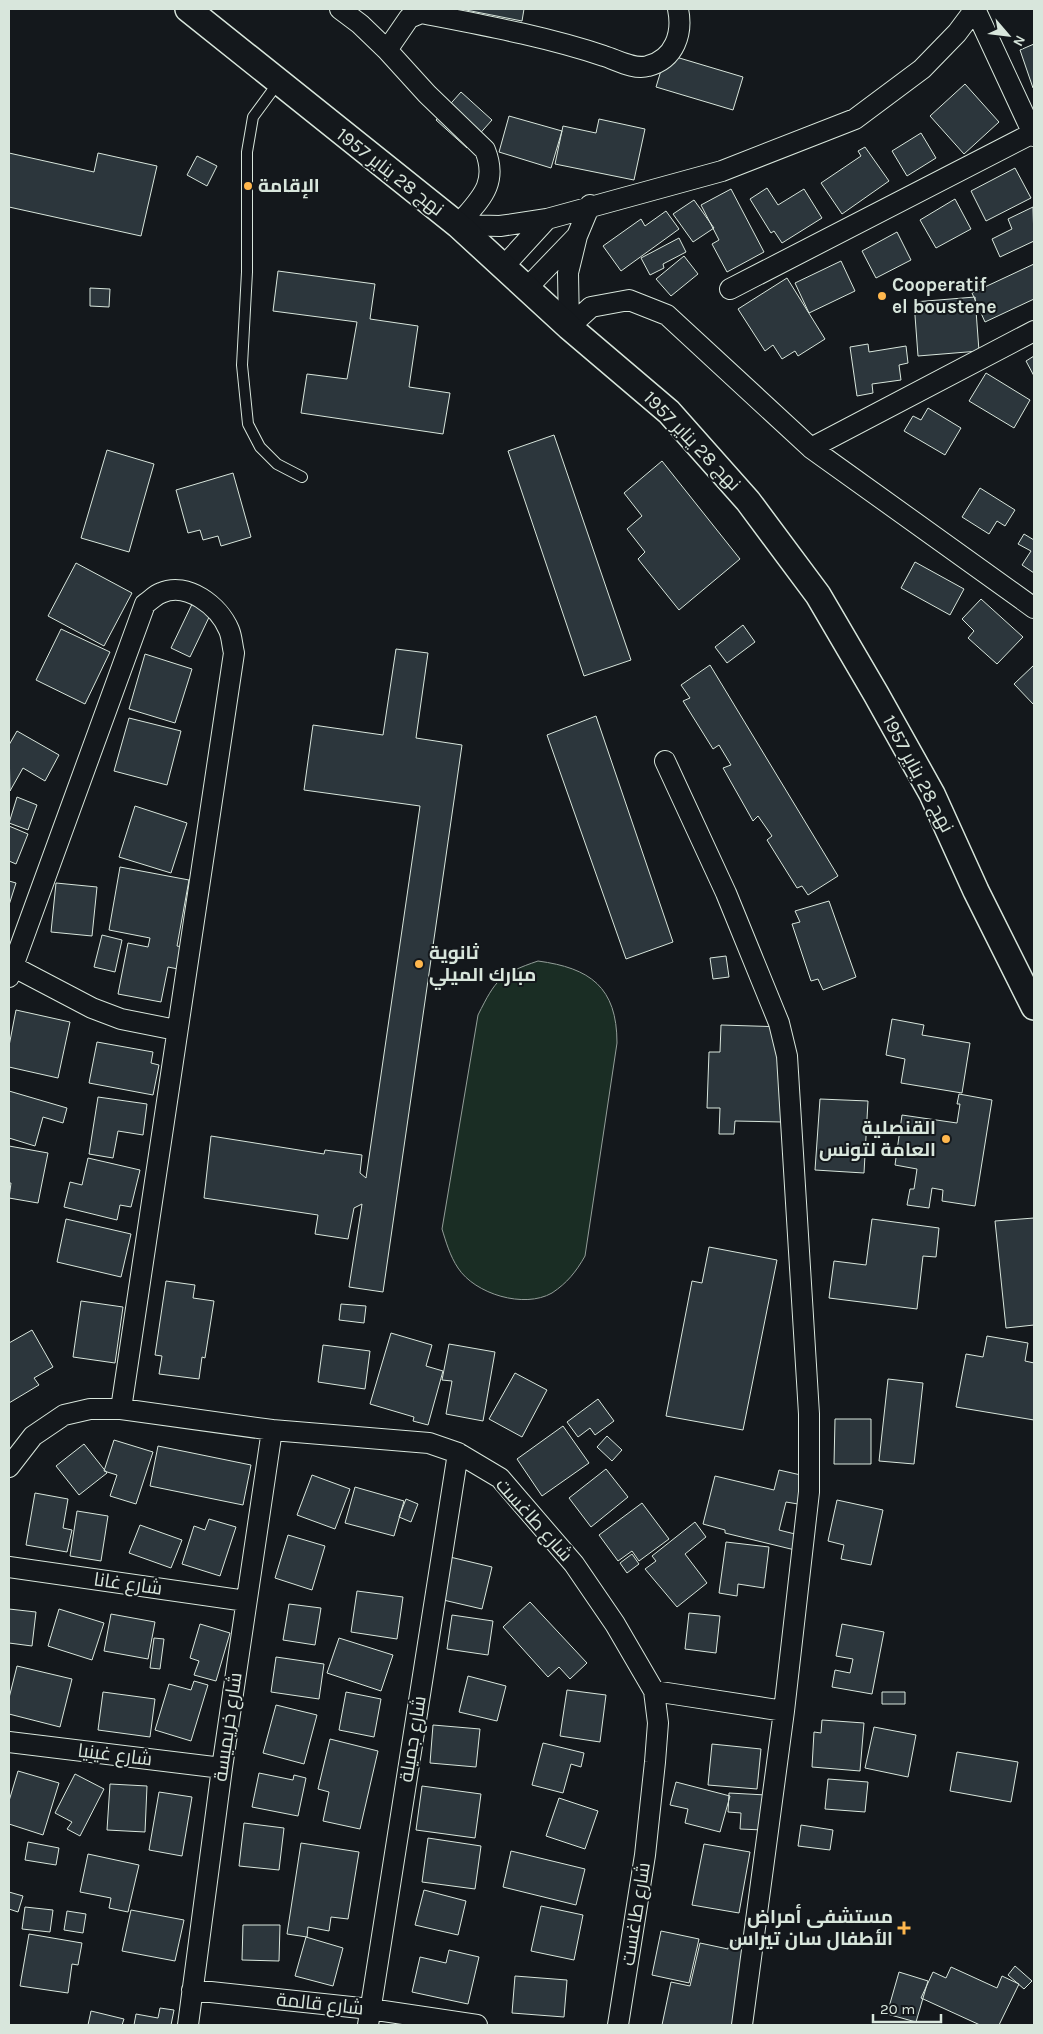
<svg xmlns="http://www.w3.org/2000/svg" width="1043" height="2034" font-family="Karla,Cairo,sans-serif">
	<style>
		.green { fill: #1a2d24; stroke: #939e99 }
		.building { fill: #2c363c; stroke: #d8e6dc }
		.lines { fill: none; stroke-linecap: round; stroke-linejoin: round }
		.service-casing { stroke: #d8e6dc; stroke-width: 12 }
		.minor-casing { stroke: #d8e6dc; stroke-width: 22 }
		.tertiary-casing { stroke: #d8e6dc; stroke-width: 28 }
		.service { stroke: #14181c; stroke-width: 10 }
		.minor { stroke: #14181c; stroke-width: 20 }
		.tertiary { stroke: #14181c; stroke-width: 25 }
		.poi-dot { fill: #ffb74d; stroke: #14181c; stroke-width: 2 }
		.labels { text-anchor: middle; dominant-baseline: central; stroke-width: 4; stroke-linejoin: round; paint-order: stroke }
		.street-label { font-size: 19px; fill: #d8e6dc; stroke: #14181c }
		.poi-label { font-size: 19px; font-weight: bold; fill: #d8e6dc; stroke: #14181c; text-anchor: start }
	</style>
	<rect width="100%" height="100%" fill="#14181c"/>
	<!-- green -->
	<path class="green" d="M538 961C590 968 617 987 617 1043L585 1256C576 1272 567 1283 552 1293 524 1309 475 1294 458 1268 450 1256 446 1242 442 1229L478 1015C496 979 500 974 538 961Z"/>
	<!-- building -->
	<path class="building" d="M461 9H524L522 21Z
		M1034 44V87L1033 88 1020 50Z
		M666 54 743 77 733 110 656 87Z
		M965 84 999 122 964 154 930 116Z
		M461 92 492 120 467 148 436 120Z
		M509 116 562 131 551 168 499 152Z
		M599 119 645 129 634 180 555 164 563 126 596 133Z
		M921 133 936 158 907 176 892 151Z
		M865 147 889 181 842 214 821 183 861 156 858 151Z
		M9 153 94 172 98 153 157 166 141 236 9 207Z
		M197 156 217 166 207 186 187 175Z
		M1015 168 1031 198 986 221 971 191Z
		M767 188 778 205 804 189 822 218 782 243 774 231 771 233 750 199Z
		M731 189 764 252 727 272 712 244 719 240 701 205Z
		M955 199 971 229 936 248 920 220Z
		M694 200 714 228 693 242 673 214Z
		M1033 207 1034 241 1000 257 992 239 1012 229 1008 219Z
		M666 211 679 229 621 271 603 246 641 219 645 226Z
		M897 232 911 260 876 278 862 251Z
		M679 238 686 252 663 264 664 268 650 275 641 258Z
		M684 256 698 274 671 296 656 279Z
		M841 261 855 291 809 313 795 283Z
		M1034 264V299L985 322 972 293Z
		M278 271 375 284 370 319 418 326 409 387 450 393 443 434 301 413 307 374 347 379 357 322 273 311Z
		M787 278 825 339 798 356 795 351 782 359 773 345 765 351 738 309Z
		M90 288 110 289 109 307 90 306Z
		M975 297 979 351 918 356 914 302Z
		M868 344 869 352 906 346 908 363 899 365 901 380 872 384 873 393 857 396 850 347Z
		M1034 356V376L1026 361Z
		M986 373 1030 400 1014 428 969 401Z
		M928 408 961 428 945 455 904 431 913 416 921 420Z
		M554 435 631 660 584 676 508 451Z
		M107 450 154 464 129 552 81 538Z
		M662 461 740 559 679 610 638 559 645 552 627 529 642 516 624 493Z
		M233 473 251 537 221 546 218 536 203 540 200 530 188 533 176 490Z
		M980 488 1015 510 1005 526 997 521 989 534 962 517Z
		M1024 534 1034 540V573L1022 565 1031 551 1018 544Z
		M915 562 964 589 950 615 901 588Z
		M76 563 132 593 104 646 48 616Z
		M981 599 1023 637 997 664 968 638 974 631 962 619Z
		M193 602 212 611 190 657 171 648Z
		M743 625 755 642 727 663 715 647Z
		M61 629 110 652 85 704 36 680Z
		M396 649 428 653 416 738 462 745 383 1292 349 1287 362 1204 354 1208 348 1239 315 1234 318 1215 204 1198 211 1136 324 1154 325 1150 362 1155 360 1173 366 1178 420 806 304 790 313 725 383 735Z
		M145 654 192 669 175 723 129 709Z
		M710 665 838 876 808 895 802 886 797 888 767 840 772 836 758 816 753 821 723 768 731 765 719 745 713 749 683 701 690 698 681 685Z
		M1034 665V705L1014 684Z
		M596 716 673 942 626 959 547 735Z
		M129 718 181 731 167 785 114 771Z
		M17 731 59 755 45 781 23 768 10 791 9 745Z
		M17 797 37 805 28 830 9 823Z
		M135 806 187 823 171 873 119 857Z
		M9 826 28 834 16 864 9 861Z
		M120 867 189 880 177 946 182 947 178 969 168 967 161 1002 118 994 128 943 148 947 150 938 109 930Z
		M9 881 16 883 9 905Z
		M56 883 97 887 92 936 51 932Z
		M829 901 856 977 823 990 818 979 811 981 792 924 800 922 795 911Z
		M102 935 122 940 115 972 94 967Z
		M726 956 729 977 713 979 710 958Z
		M16 1010 70 1022 58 1078 9 1067V1046Z
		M892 1019 924 1025 922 1035 970 1043 962 1093 901 1083 905 1059 886 1055Z
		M721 1025 785 1027 782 1122 735 1121 734 1134H719L720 1108H707L709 1052H720Z
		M97 1042 153 1052 151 1063 159 1065 153 1095 89 1083Z
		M9 1091 67 1108 63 1123 43 1117 35 1146 9 1138Z
		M959 1094 992 1100 975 1206 942 1201 943 1190 932 1188 929 1208 907 1205 910 1189H914L917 1169 895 1165 902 1115 957 1123 960 1104H957Z
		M98 1097 147 1104 143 1135 118 1131 113 1158 89 1154Z
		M820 1099 868 1101 864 1173 815 1170Z
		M9 1146 48 1153 38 1203 9 1198 11 1183H9Z
		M88 1158 140 1170 131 1207 120 1205 117 1220 64 1207 70 1182 82 1185Z
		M1034 1218V1325L1006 1328 995 1221Z
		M66 1219 131 1234 121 1277 57 1262Z
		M872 1219 939 1228 936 1257 923 1256 917 1309 829 1298 834 1261 866 1265Z
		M709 1247 777 1260 743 1430 666 1416 692 1281 702 1283Z
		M166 1281 195 1285 193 1298 214 1301 205 1358 202 1357 199 1379 159 1374 162 1356 155 1355Z
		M81 1301 123 1307 115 1363 73 1357Z
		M341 1304 366 1306 364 1323 339 1320Z
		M32 1330 53 1367 34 1378 39 1385 9 1403V1343Z
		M391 1333 432 1345 426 1366 443 1371 428 1425 413 1421 414 1417 370 1404Z
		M987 1336 1028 1343 1025 1361 1034 1363V1420L956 1407 966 1354 983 1357Z
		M449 1344 495 1352 483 1421 446 1414 452 1381 442 1380Z
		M323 1345 370 1351 365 1389 318 1382Z
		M515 1373 547 1390 522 1437 489 1419Z
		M888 1379 923 1383 914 1464 879 1461Z
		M598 1399 614 1421 595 1435 590 1428 578 1437 567 1422Z
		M835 1419H871V1464H834Z
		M563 1426 589 1463 542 1496 517 1459Z
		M607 1436 622 1450 612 1461 597 1447Z
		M114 1440 153 1452 136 1504 110 1496 117 1475 104 1471Z
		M84 1444 107 1473 79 1495 56 1466Z
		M158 1446 251 1465 243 1505 150 1486Z
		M606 1469 628 1497 591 1527 569 1498Z
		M779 1470 805 1476 798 1504 786 1502 779 1530 799 1535 795 1550 725 1533V1530L703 1524 715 1476 774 1490Z
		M312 1475 350 1489 335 1529 297 1515Z
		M355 1487 404 1501 394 1536 345 1523Z
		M35 1493 68 1499 63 1528 72 1530 67 1552 26 1545Z
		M406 1499 418 1504 411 1522 399 1517Z
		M837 1500 883 1510 871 1565 841 1559 844 1545 828 1541Z
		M642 1503 669 1539 639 1561 632 1551 618 1561 599 1535Z
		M77 1511 108 1516 101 1561 70 1556Z
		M209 1519 236 1527 220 1576 182 1564 194 1526 205 1530Z
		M695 1522 706 1537 685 1554 707 1583 677 1607 645 1569 656 1561 652 1556Z
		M140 1525 182 1540 171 1568 129 1553Z
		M288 1535 325 1546 312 1590 275 1578Z
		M726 1542 769 1547 764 1588 738 1584 737 1596 719 1593Z
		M632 1554 639 1564 627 1573 620 1563Z
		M450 1557 492 1567 482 1609 439 1599Z
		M357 1591 403 1597 397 1639 351 1632Z
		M530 1602 587 1663 570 1679 559 1667 548 1677 503 1627Z
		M289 1604 321 1608 315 1645 283 1640Z
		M9 1609 36 1612 32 1646 9 1643Z
		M59 1609 104 1623 92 1660 48 1646Z
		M689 1613 720 1616 716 1653 685 1649Z
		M111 1614 155 1622 148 1659 104 1651Z
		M452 1615 493 1621 488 1655 447 1649Z
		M200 1624 230 1633 216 1681 194 1675 199 1661 190 1658Z
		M842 1624 884 1632 872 1694 832 1687 835 1670 850 1673 853 1659 836 1656Z
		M154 1638 164 1639 160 1669 150 1668Z
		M339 1638 393 1655 381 1691 327 1673Z
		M276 1657 324 1664 319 1699 271 1692Z
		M17 1666 72 1679 60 1727 9 1714V1698Z
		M468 1676 506 1686 497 1721 459 1712Z
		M194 1681 208 1685 191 1741 155 1730 169 1684 191 1690Z
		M567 1690 606 1695 600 1742 560 1736Z
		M103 1692 155 1699 150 1737 98 1730Z
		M346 1692 381 1699 374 1737 339 1730Z
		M882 1692H905V1704H882Z
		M276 1705 317 1715 304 1764 263 1753Z
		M822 1720 864 1723 860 1771 812 1767 814 1732 821 1733Z
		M433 1725 480 1729 476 1767 430 1763Z
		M874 1727 916 1735 908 1777 865 1768Z
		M330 1739 378 1751 360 1829 323 1821 329 1792 318 1789Z
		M543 1743 584 1753 581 1767 571 1764 563 1793 532 1785Z
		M712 1744 761 1749 757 1789 708 1785Z
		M957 1752 1018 1762 1011 1802 950 1791Z
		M18 1771 59 1783 43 1835 9 1824V1801Z
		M259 1773 293 1780 294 1775 306 1778 298 1816 252 1807Z
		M75 1774 104 1789 80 1836 67 1829 72 1822 55 1813Z
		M828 1779 868 1782 865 1812 825 1809Z
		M676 1782 730 1796 720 1832 685 1823 688 1809 670 1805Z
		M110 1784 147 1786 145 1832 107 1830Z
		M422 1786 481 1794 475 1838 416 1830Z
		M159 1792 192 1797 182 1856 149 1850Z
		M729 1793 766 1795 763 1830 740 1829 741 1813 728 1812Z
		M559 1798 598 1811 585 1849 546 1836Z
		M244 1823 284 1828 279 1870 239 1866Z
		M801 1825 833 1830 830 1850 798 1846Z
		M428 1838 481 1846 475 1889 422 1882Z
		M28 1842 59 1848 56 1865 25 1860Z
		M301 1843 359 1852 348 1919 331 1917 329 1931 308 1927 307 1937 287 1934Z
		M704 1844 750 1852 739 1913 692 1905Z
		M511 1851 585 1869 576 1905 503 1887Z
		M88 1854 139 1865 128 1912 109 1908 111 1898 80 1892Z
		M424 1890 466 1901 458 1935 415 1925Z
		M9 1892 23 1896 18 1912 9 1909Z
		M541 1906 583 1915 574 1960 531 1951Z
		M25 1907 53 1910 50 1932 22 1929Z
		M131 1910 184 1920 175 1961 122 1951Z
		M67 1911 86 1914 83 1933 64 1930Z
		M243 1925H280L279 1961 242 1960Z
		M661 1931 699 1939 689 1983 652 1975Z
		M29 1934 82 1943 78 1965 72 1964 68 1993 20 1986Z
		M306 1937 343 1948 333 1986 295 1976Z
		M730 1939 750 1944 743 2025H662L671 1982 690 1986 700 1943 728 1949Z
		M449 1950 479 1957 468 2004 412 1992 420 1957 446 1963Z
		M1015 1966 1032 1981 1024 1989 1008 1975Z
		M951 1967 997 1988 1002 1976 1019 1984 999 2025H980L921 1998 933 1972 946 1978Z
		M899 1972 928 1981 916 2022 887 2014Z
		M515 1976 567 1980 564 2017 512 2013Z
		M160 2008 174 2010 171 2025H134L136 2014 158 2018Z
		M91 2011 124 2019 122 2025H88Z"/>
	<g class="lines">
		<defs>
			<path id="service" d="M278 83 253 117 247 152V272L242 365 248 424 260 447 277 464 302 477"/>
			<path id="minor" d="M340 9 360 24 387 50
				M975 9 1034 136
				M458 225C479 200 499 185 485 150L427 94 387 50 409 18 421 13C482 25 544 36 604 56 617 60 634 70 648 66 675 59 683 33 678 9
				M458 225 500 226 547 219
				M504 266 547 219 722 171 855 119 922 69 957 33 975 9
				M527 288 577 236 590 205
				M730 289 1033 133
				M569 327 591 307 629 300 667 315 811 448 1034 608
				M569 327 568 273 577 236
				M811 448 1034 331
				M665 761 726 893 779 1023 787 1056 809 1414V1492L784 1711 742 2025
				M12 966 92 1008 121 1019 176 1030
				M9 977 145 604C150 601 155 595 161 593 187 581 219 606 229 630 232 637 232 645 234 653L121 1409
				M9 1467 33 1436 64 1415 90 1409H121L272 1430 429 1443 458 1453 500 1478 574 1564 615 1624 654 1691 658 1723 655 1762 645 1855 618 2025
				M9 1567 246 1601
				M654 1691 784 1711
				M9 1742 222 1768
				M192 1990 370 2009 477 2025
				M188 2025 222 1768 272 1430
				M368 2025 458 1453"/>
			<path id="tertiary" d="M188 9 458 225 569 327 669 412 748 501 818 595 876 694 932 794 976 891 1034 1007"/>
		</defs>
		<!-- service casing -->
		<use href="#service" class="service-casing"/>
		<!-- minor casing -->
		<use href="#minor" class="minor-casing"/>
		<!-- tertiary casing -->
		<use href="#tertiary" class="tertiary-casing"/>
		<!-- service -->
		<use href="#service" class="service"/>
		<!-- minor -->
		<use href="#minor" class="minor"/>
		<!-- tertiary -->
		<use href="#tertiary" class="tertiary"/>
	</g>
	<!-- markers -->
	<g class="poi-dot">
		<circle cx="248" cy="186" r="5"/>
		<circle cx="882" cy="296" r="5"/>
		<circle cx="419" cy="964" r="5"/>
		<circle cx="946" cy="1139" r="5"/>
		<path d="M901.5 1920.5h5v5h5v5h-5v5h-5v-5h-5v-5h5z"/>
	</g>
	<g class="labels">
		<!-- street labels -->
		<g class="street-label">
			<text transform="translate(390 172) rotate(38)">نهج 28 يناير 1957</text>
			<text transform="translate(692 441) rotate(46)">نهج 28 يناير 1957</text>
			<text transform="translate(918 774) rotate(62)">نهج 28 يناير 1957</text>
			<text transform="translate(534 1520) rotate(48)">شارع طاغست</text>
			<text transform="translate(128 1584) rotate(8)">شارع غانا</text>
			<text transform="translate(228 1727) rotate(-82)">شارع خريميسة</text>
			<text transform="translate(413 1739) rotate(-81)">شارع جميلة</text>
			<text transform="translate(115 1755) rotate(7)">شارع غينيا</text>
			<text transform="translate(636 1914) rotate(-81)">شارع طاغست</text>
			<text transform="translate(320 2004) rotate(6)">شارع قالمة</text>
		</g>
		<!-- poi labels -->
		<g class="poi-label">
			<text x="258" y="186">الإقامة</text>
			<text x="892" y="285">Cooperatif<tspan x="892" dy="22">el boustene</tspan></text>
			<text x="429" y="953">ثانوية<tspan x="429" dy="22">مبارك الميلي</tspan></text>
			<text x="936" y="1128" text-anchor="end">القنصلية<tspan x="936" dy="22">العامة لتونس</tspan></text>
			<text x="893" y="1917" text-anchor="end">مستشفى أمراض<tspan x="893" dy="22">الأطفال سان تيراس</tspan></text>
		</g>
	</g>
	<!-- border -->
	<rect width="1043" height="2034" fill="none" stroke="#d8e6dc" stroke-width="20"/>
	<!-- north arrow -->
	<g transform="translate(1008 35) rotate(118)" stroke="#14181c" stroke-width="4" paint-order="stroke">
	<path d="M0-4L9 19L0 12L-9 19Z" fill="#d8e6dc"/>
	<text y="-8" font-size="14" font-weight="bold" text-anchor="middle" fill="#d8e6dc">N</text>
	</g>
	<!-- scale -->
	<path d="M873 2014v8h68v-8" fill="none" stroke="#d8e6dc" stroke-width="2.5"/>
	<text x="880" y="2014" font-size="15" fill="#d8e6dc" stroke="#14181c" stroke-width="4" paint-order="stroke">20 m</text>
</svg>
